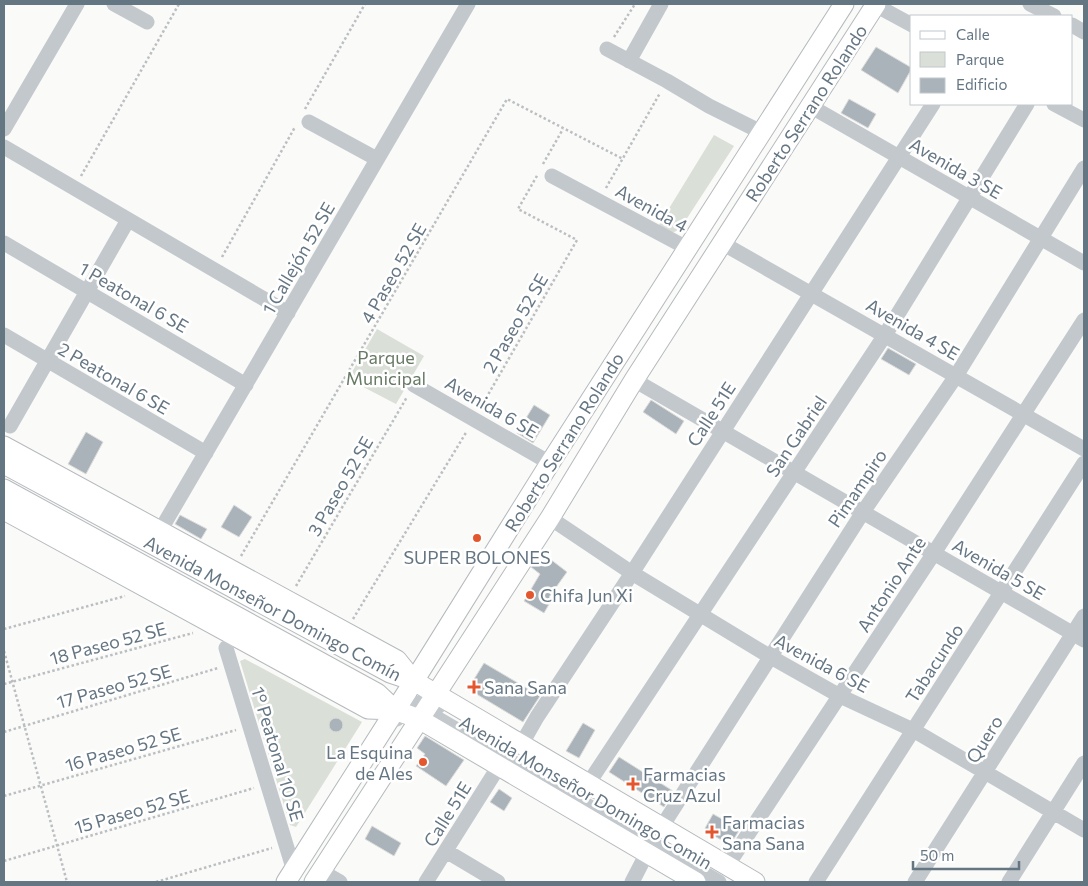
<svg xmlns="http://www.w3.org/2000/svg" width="1088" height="886" font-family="Commissioner,sans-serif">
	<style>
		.green { fill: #dadfd7 }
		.building { fill: #aab3b9; stroke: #dcdcda }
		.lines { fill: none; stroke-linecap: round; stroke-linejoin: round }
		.major-casing { stroke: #b5babe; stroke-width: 21 }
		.path { stroke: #bbbfc2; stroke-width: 2.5; stroke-dasharray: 2.5 2.5; stroke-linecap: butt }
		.minor { stroke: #c3c8cc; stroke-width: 15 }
		.major { stroke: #fff; stroke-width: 19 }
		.poi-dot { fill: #e4572e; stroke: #fff; stroke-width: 2 }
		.labels { text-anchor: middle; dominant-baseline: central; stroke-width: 5; stroke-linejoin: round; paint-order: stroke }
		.street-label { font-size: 18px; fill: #657683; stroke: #fff }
		.park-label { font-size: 18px; fill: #687a64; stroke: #fff }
		.poi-label { font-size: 18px; fill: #657683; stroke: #fff; text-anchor: start }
	</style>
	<rect width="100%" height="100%" fill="#fafaf8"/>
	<!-- green -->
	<path class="green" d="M714 135 734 146 680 229 672 233 657 228Z
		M377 329 424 356 396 404 348 379Z
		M245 659 362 722 296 827 290 825 240 661Z"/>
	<!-- building -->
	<path class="building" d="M876 47 912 68 898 93 861 70Z
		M849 99 876 114 868 128 841 113Z
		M888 348 916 364 909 375 881 359Z
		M651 400 684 421 676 434 643 412Z
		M534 405 550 415 533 443 517 433Z
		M86 432 103 442 86 474 68 464Z
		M234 505 252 517 239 537 221 527Z
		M180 515 207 529 201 539 175 524Z
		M541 552 567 572 549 597 552 599 544 613 524 601 540 574 531 567Z
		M484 663 540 696 523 722 468 689Z
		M329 725a7 7 0 1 1 14 0a7 7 0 1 1-14 0Z
		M583 723 595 730 579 758 566 751Z
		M425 736 464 760 446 786 416 766 425 754 417 748Z
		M619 757 673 791 664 807 609 772Z
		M499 789 512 798 504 811 490 802Z
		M713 814 740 829 730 845 704 830Z
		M372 826 401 843 394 856 365 839Z"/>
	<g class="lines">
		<defs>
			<path id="major" d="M4 446 397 660 414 681
				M4 464 390 673 414 681 755 882
				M4 489 377 693 395 710
				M4 510 368 709 395 710 419 719 696 882
				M286 882 414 681 550 463 844 4
				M314 882 550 518 634 380 876 4"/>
		</defs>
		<!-- major casing -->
		<use href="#major" class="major-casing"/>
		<!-- path -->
		<path class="path" d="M614 37 635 4
			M305 109 365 4
			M543 164 563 129
			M81 176 179 4
			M606 188 660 93
			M222 257 295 127
			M481 407 577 240 518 209 538 174
			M241 556 507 99 623 159
			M296 586 407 397
			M353 619 467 431
			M4 629 125 596
			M4 651 67 882
			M4 684 193 633
			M4 732 218 668
			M4 796 236 730
			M4 861 254 788
			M156 882 272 848"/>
		<!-- minor -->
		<path class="minor" d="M114 4 147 22
			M1030 4 1054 16
			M875 5 912 25
			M1072 25 1084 32
			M607 49 667 81 709 106 761 132
			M629 61 661 4
			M1054 104 1084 120
			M810 106 1084 263
			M309 122 377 159
			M4 129 77 4
			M4 147 288 313
			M552 176 687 248
			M4 243 246 385
			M722 243 1084 449
			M4 335 206 453
			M634 380 1084 640
			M414 385 550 463
			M10 426 128 220
			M550 518 632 573 769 656 840 696 913 730 1084 830
			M160 531 468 4
			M226 648 294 871
			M397 719C407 703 422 699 439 706
			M420 719 429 718 440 720 719 882
			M521 745 537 717 632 573 933 104
			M588 784 885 335 1027 104
			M661 828 863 512 956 376 1084 168
			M446 851 498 882
			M727 866 934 553 1084 320
			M321 871 340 882
			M426 882 499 766
			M632 882 647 853
			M816 882 1084 463
			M915 882 1084 616
			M1009 882 1084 763"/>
		<!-- major -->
		<use href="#major" class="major"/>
	</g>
	<!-- markers -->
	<g class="poi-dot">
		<circle cx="477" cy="538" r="5"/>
		<circle cx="530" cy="595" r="5"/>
		<path d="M471.5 679.5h5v5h5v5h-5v5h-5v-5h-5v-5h5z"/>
		<circle cx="423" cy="762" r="5"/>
		<path d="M630.5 776.5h5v5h5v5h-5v5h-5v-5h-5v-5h5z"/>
		<path d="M709.5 824.5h5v5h5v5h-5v5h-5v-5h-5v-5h5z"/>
	</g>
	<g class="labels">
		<!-- street labels -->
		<g class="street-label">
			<text transform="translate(806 113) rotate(-57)">Roberto Serrano Rolando</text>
			<text transform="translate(956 168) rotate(30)">Avenida 3 SE</text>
			<text transform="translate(652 208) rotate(29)">Avenida 4</text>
			<text transform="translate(298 258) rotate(-60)">1 Callejón 52 SE</text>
			<text transform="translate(393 273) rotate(-60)">4 Paseo 52 SE</text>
			<text transform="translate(134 297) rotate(30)">1 Peatonal 6 SE</text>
			<text transform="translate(515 323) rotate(-60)">2 Paseo 52 SE</text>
			<text transform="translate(913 329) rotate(30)">Avenida 4 SE</text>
			<text transform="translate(114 378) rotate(30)">2 Peatonal 6 SE</text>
			<text transform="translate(492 407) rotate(30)">Avenida 6 SE</text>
			<text transform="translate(711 414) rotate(-57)">Calle 51E</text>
			<text transform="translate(796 436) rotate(-56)">San Gabriel</text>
			<text transform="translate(564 442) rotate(-58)">Roberto Serrano Rolando</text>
			<text transform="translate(340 486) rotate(-60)">3 Paseo 52 SE</text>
			<text transform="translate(857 488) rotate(-56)">Pimampiro</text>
			<text transform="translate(999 569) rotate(30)">Avenida 5 SE</text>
			<text transform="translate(891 584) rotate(-57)">Antonio Ante</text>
			<text transform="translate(273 608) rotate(28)">Avenida Monseñor Domingo Comín</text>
			<text transform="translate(108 643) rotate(-15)">18 Paseo 52 SE</text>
			<text transform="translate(822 663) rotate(28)">Avenida 6 SE</text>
			<text transform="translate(934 663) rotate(-57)">Tabacundo</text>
			<text transform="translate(114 686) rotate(-16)">17 Paseo 52 SE</text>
			<text transform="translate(984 739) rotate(-58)">Quero</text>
			<text transform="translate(123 749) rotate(-16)">16 Paseo 52 SE</text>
			<text transform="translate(278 754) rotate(73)">1° Peatonal 10 SE</text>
			<text transform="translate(586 792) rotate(30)">Avenida Monseñor Domingo Comin</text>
			<text transform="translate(132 811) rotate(-16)">15 Paseo 52 SE</text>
			<text transform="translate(447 814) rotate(-58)">Calle 51E</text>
		</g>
		<!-- park labels -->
		<g class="park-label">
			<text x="386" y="357">Parque<tspan x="386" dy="21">Municipal</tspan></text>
		</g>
		<!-- poi labels -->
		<g class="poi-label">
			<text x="477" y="557" text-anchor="middle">SUPER BOLONES</text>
			<text x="540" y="595">Chifa Jun Xi</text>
			<text x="484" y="687">Sana Sana</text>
			<text x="413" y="752" text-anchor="end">La Esquina<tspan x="413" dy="21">de Ales</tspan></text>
			<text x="643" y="774">Farmacias<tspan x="643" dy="21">Cruz Azul</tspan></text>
			<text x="722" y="822">Farmacias<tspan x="722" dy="21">Sana Sana</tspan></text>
		</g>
	</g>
	<!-- border -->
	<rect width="1088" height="886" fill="none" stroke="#657683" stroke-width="10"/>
	<!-- legend -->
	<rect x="910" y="15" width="162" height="90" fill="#ffffff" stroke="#c1c8cd"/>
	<rect x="920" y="31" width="25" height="8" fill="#ffffff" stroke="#c1c8cd"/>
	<text x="956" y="40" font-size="15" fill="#657683">Calle</text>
	<rect x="920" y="52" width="25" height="15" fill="#dadfd7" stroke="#c1c8cd"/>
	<text x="956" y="65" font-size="15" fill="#657683">Parque</text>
	<rect x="920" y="78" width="25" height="15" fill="#aab3b9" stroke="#c1c8cd"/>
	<text x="956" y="90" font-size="15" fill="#657683">Edificio</text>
	<!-- scale -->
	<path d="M913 861v8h106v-8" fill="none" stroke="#657683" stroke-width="2.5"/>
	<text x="920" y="861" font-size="15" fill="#657683" stroke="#ffffff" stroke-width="4" paint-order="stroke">50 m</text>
</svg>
